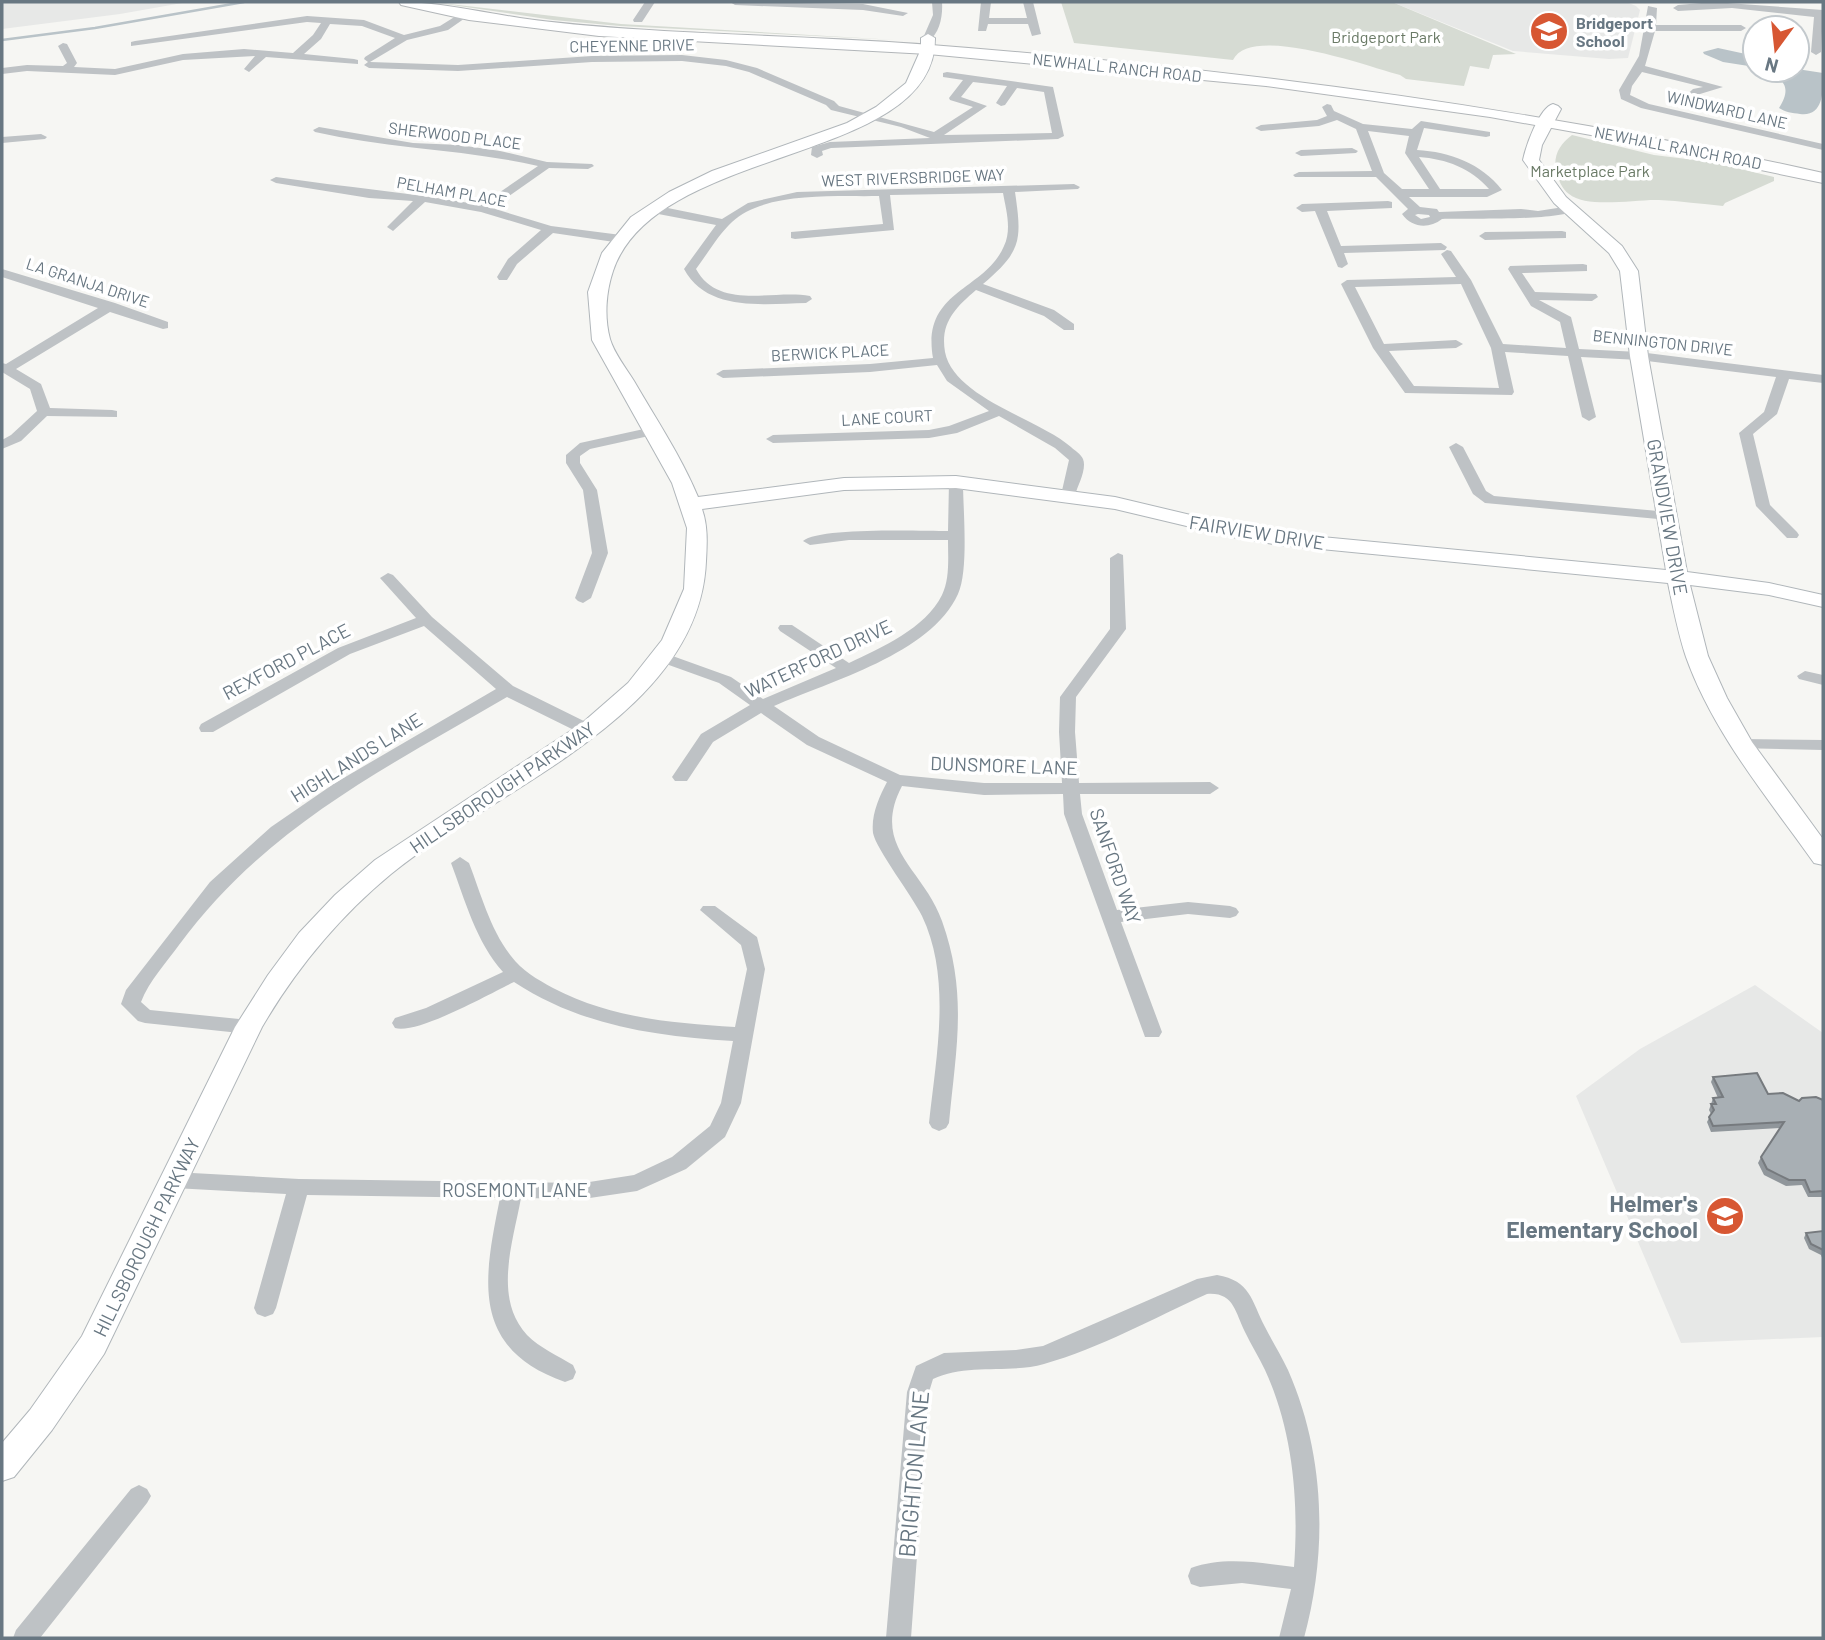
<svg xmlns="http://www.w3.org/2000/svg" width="1825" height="1640" font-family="Barlow,sans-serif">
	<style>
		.built { fill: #e7e8e7 }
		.green { fill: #d6dbd3 }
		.water { fill: #b9c3c8 }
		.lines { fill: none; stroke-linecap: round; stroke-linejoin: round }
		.stream { stroke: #b9c3c8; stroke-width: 2.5 }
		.secondary-casing { stroke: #b0b6ba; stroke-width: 2 }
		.primary-casing { stroke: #b2b6b9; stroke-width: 2 }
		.street { fill: #bec2c5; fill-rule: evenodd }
		.secondary { fill: #fff; fill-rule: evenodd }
		.primary { fill: #fff; fill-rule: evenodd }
		.wall { fill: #90969b }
		.building { fill: #a8afb4; stroke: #767a7e; stroke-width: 2 }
		.labels { text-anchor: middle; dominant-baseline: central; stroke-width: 7; stroke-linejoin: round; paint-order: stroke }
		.far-poi-label { font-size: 16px; font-weight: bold; fill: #687782; stroke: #fff; text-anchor: start }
		.far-park-label { font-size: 16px; fill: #6a7a66; stroke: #fff }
		.far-street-label { font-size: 16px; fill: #687782; stroke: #fff }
		.street-label { font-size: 19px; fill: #687782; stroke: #fff }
		.near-poi-label { font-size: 23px; font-weight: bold; fill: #687782; stroke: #fff; text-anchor: end }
		.near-street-label { font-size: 23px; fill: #687782; stroke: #fff }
	</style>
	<rect width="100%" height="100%" fill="#f6f6f3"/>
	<!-- built -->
	<path class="built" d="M2 2H188L120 14 2 29Z
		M1392 2H1626L1636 6 1640 10 1628 58 1609 59 1513 51Z
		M1755 985 1823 1033V1337L1681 1343 1576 1096 1640 1049Z"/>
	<!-- green -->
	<path class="green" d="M432 2 621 24 896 40 620 26 553 20Z
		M1061 2H1392L1516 54 1493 55 1489 69 1470 66 1464 86 1406 79 1400 75C1370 67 1250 23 1233 60L1074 43Z
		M1572 135 1654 155 1711 162 1774 177V181L1725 203 1723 206C1702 204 1680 201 1659 200 1636 199 1587 209 1569 194 1562 189 1558 179 1556 171 1553 155 1560 144 1572 135Z"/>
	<!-- water -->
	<path class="water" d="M1718 48 1755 56V67L1723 62 1704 54 1703 52Z
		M1797 69 1823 73C1823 91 1824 117 1800 114 1792 113 1785 112 1779 108 1793 86 1783 78 1762 70Z"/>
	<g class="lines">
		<!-- stream -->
		<path class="stream" d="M2 40 95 28 244 2"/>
		<defs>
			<path id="secondary" d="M928 34 935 38C936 165 655 144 613 271 606 292 604 317 610 339 614 353 626 368 634 381 656 419 681 456 698 497L844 478 956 476 1115 497 1237 526 1280 533 1666 570 1630 356 1620 271 1609 253 1554 203 1523 160C1526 146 1539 108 1553 104L1558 106 1561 109 1542 145 1539 160 1566 197 1622 246 1638 271 1648 356 1687 572 1769 583 1823 595V607L1769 595 1690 585 1708 656 1727 698 1752 742 1823 839V865L1814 863C1768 798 1713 733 1686 657 1678 633 1673 607 1668 583L1280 545 1237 538 1115 509 956 488 844 490 702 509C708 526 707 543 706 561 700 716 494 789 391 874 339 917 296 969 262 1027L104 1354 52 1430 14 1477 2 1481V1443L30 1410 82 1336 235 1027 268 975 299 933 335 895 375 860 581 724 628 683 662 640 684 589 687 528 672 483 592 340 588 292 602 253 631 217 669 192 712 171 847 123 876 107 906 83 921 49V38Z"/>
			<path id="primary" d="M399 2C439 2 480 12 520 18 568 25 616 28 664 31 753 36 842 38 931 45 1231 68 1529 107 1823 173V183L1602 137 1490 117 1266 86 928 54 599 36 469 20 401 5Z"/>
		</defs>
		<!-- secondary casing -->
		<use href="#secondary" class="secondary-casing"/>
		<!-- primary casing -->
		<use href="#primary" class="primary-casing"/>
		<!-- street -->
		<path class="street" d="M645 2H655L642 22H634L633 20Z
			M730 2 863 4 908 13 903 16 863 10 735 5Z
			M932 2H942C943 15 940 34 928 41L923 38 933 15Z
			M981 2H991L989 18H1027L1023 2H1033L1041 34 1032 36 1028 24H988L986 31H978Z
			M1713 2 1823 10 1821 52 1816 55 1811 52 1814 17 1732 8 1678 11 1673 8 1678 5Z
			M1648 6 1657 8 1656 25H1741L1746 28 1741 31H1655L1645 66 1723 87 1700 94 1683 107 1679 106V102L1693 89 1703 87 1642 72 1632 86 1630 95 1649 104 1823 144V150L1641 108 1621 99 1619 90 1639 56Z
			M464 11 468 12V16L448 30 407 40 370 62 458 65 592 56 682 55 726 60 757 68 834 101 839 106 934 132 973 107 950 100 949 98 963 80 943 77V73L947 72 1053 87 1064 136 1058 139 831 148 822 151 823 155 817 158 811 155 812 147 830 142 930 138 901 127 831 110 826 105 749 72 726 66 682 61 592 62 458 71 369 68 364 65 368 62 364 59 365 57 395 38 362 26 330 24 321 39 304 54 354 59 358 60V64L266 57 249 72 244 69 255 56 183 60 115 75 27 71 2 74V68L27 65 63 66 67 63 58 46 63 43 67 44 77 63 74 67 115 69 183 54 244 49 293 53 313 35 321 23 307 22 131 46V42L135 41 307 16 364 20 404 35 440 26ZM973 82 1007 86 996 103 1001 106 1005 105 1017 88 1044 92 1052 133 944 135 987 106 961 97Z
			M1327 104 1331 105 1334 111 1363 124 1412 129 1421 121 1490 132V136L1486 137 1424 128 1417 150C1450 152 1481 163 1502 190L1487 197H1409L1420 207 1437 209 1439 212 1521 209 1538 211 1570 206 1576 210C1561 221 1467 218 1442 219 1429 229 1412 228 1402 214L1408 209 1376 177H1295L1293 175 1299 172 1372 171 1356 129 1337 120 1319 126 1261 131 1255 128 1261 125 1317 120 1327 116 1322 107ZM1368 131 1409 136 1405 153 1429 189H1402L1384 173ZM1419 157C1446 159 1471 168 1489 189H1440ZM1418 214 1429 215 1430 217 1421 219 1415 215Z
			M319 127 413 143 459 145 500 151 547 162 592 164 594 166 588 169 549 168 492 208 551 226 621 235 627 239 621 243 553 233 517 264 507 280H499L497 277 508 259 541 230 481 212 425 202 393 231 387 227 413 201 369 198 276 183 270 180 276 177C344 187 413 193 481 205L538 166C464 149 389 149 315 132L313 130Z
			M41 134 47 137 45 139 2 143V137Z
			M1352 148 1358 151 1356 153 1301 156 1295 153 1301 150Z
			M1074 184 1080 187 1078 189 1015 192C1022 240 1022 251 983 284L1054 310 1074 324V330H1064L1044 316 976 290C955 308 940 323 945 352 954 398 1039 419 1071 447 1074 450 1081 454 1083 459 1087 469 1078 485 1075 495L1068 499 1061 495 1069 460 1055 448 999 416 957 433 929 438 773 443 766 439 773 435 929 430 949 426 989 411 947 381 937 365 870 372 723 378 716 374 723 370 870 364 933 358C921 290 985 291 1004 246 1012 229 1006 210 1003 193L890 195 894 230 795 239 791 238V232L883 224 879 196C836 197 765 191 732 222 718 235 708 253 696 269 719 311 773 289 810 296L812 299 806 303C764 304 707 312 684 269L716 225 653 213 647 209 653 205 722 219 748 203 797 192Z
			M1388 201 1392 202V208L1327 211 1341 246 1441 243 1447 247 1445 250 1344 253 1348 264 1342 268 1338 267 1315 211 1302 212 1296 208 1302 204Z
			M1562 231 1566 232V238L1485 240 1479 236 1485 232Z
			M1447 250 1451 251 1471 280 1503 344 1566 348 1560 322 1531 306 1508 269 1510 266 1583 264 1587 265V271L1522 273 1535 292 1596 294 1598 297 1592 301 1539 300 1571 317 1579 349 1639 352 1823 375V383L1789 379 1777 414 1753 434 1770 505 1797 532 1799 535 1797 538H1787L1756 506 1739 433 1764 412 1776 377 1639 360 1581 357 1596 417 1589 421 1582 417 1568 356 1505 352 1514 392 1512 395 1405 393 1373 348 1341 284 1347 280 1456 277 1441 254ZM1461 284 1491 348 1499 388 1414 386 1389 351 1456 348 1463 344 1456 340 1384 344 1355 287Z
			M2 269 115 303 168 322V328L163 329 110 312 16 369 41 384 50 408 112 410 117 411V417L47 416 21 441 2 449V440L11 435 37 411 30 389 2 372V363L6 364 98 308 2 277Z
			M653 427 658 428V434L590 449 580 456V463L597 490 608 553 591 598 583 603 578 601 575 598 592 553 583 490 566 463V455L580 443Z
			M1456 443 1463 447 1486 491 1494 496 1669 512 1676 516 1669 520 1485 503 1473 494 1449 447Z
			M956 478 963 482C963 510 969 570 958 594 931 654 830 681 774 706L819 737 900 775 984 783H1062L1059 732 1060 697 1110 629V558L1118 553 1123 555 1126 629 1076 697 1075 732 1079 783 1210 782 1219 788 1210 794H1080L1082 814 1117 910 1188 902 1230 906 1236 908 1239 912 1236 916 1230 918 1188 914 1121 922 1162 1032 1159 1037H1145L1064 814 1063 794 984 795 902 786C870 847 924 869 942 921 968 994 956 1048 949 1123L946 1128 939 1131 932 1128 929 1123C936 1057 952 979 922 916 913 897 876 849 873 833 871 815 879 797 887 782L807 745 761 713 713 742 687 781H675L672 777 701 734 750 705 719 683 655 660 653 657 661 652 667 654 731 677 763 699 836 668 780 631 778 628 780 625H792L849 663C882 647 925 629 942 595 950 579 948 557 948 540H849L810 545 803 541C818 527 922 531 948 531L949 482Z
			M388 573 393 575 432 617 513 686 596 727 598 731 590 736 584 735 507 697C384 769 267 826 179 945 166 963 149 981 141 1002L150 1010 249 1020 256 1022 259 1027 256 1032 249 1034 145 1023 138 1021 121 1004 126 990 210 882 271 827 335 783 496 689 424 626 350 654 213 732H201L199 728 201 724 338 648 416 618 380 578Z
			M1805 671 1823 675V685L1799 679 1797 676Z
			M1742 739 1823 740V750L1736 748 1734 744 1736 740Z
			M460 857 469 863C481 894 490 929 511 956 522 971 537 979 553 988 610 1018 672 1023 735 1027L747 969 741 945 700 910 703 906H715L757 937 765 969 741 1103 725 1137 686 1169 637 1191 583 1199 521 1198C513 1242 493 1298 527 1335 540 1348 558 1356 573 1365L576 1372 573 1379 565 1382C469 1348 484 1278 500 1198L307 1195 276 1308 273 1314 265 1317 257 1314 254 1308 286 1194 174 1188 167 1186 164 1180 167 1174 174 1172 299 1179 583 1183 634 1175 672 1157 710 1126 721 1103 733 1041C655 1036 581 1026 514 982 491 993 417 1035 395 1028L392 1023 395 1018 426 1008 503 972C476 942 465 900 451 863Z
			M1217 1275C1251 1281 1251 1300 1265 1327 1272 1341 1281 1355 1288 1370 1325 1454 1328 1550 1304 1638H1279L1291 1589 1242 1583 1200 1587 1191 1584 1188 1576 1191 1568C1224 1556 1261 1563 1294 1567 1299 1502 1293 1431 1265 1370 1259 1357 1251 1345 1245 1332 1235 1312 1234 1292 1207 1294 1154 1318 1100 1348 1044 1364 1009 1374 966 1363 933 1379L929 1392 911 1638H886L907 1392 916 1366 944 1353 1016 1350 1043 1346 1197 1279Z
			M139 1485 147 1489 151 1496 147 1503 40 1638H13L16 1630 131 1489Z"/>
		<!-- secondary -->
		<use href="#secondary" class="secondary"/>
		<!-- primary -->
		<use href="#primary" class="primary"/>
	</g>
	<!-- wall -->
	<path class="wall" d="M1713 1077 1768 1094 1799 1101 1823 1100V1197H1808L1802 1185 1786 1186 1764 1175 1758 1163 1761 1157 1780 1128 1711 1132 1707 1122 1711 1114 1709 1110 1713 1098H1718L1711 1082Z
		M1823 1231V1260L1821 1255 1809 1249 1804 1238 1806 1233Z"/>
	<!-- building -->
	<path class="building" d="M1757 1073 1768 1094 1783 1093 1799 1101 1802 1098 1816 1097 1823 1100V1191L1810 1192 1805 1180H1789L1767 1169 1761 1157 1784 1122 1713 1126 1709 1117 1714 1110 1711 1104H1716L1713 1098 1723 1097 1713 1077Z
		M1823 1231V1250L1811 1244 1806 1233Z"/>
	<!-- icons -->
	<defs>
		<symbol id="school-disc" viewBox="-11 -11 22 22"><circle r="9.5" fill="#d75733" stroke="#fff"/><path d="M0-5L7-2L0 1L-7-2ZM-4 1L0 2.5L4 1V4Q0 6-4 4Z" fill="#fff"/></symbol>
	</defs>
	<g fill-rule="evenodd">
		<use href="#school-disc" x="1527" y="9" width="44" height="44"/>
		<use href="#school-disc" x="1703" y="1194" width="44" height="44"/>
	</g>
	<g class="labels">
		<!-- far-poi labels -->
		<g class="far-poi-label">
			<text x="1576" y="22">Bridgeport<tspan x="1576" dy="18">School</tspan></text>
		</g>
		<!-- far-park labels -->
		<g class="far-park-label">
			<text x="1386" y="36">Bridgeport Park</text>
			<text x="1590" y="170">Marketplace Park</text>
		</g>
		<!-- far-street labels -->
		<g class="far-street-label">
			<text transform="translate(632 45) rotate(-1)">CHEYENNE DRIVE</text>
			<text transform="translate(1117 67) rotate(6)">NEWHALL RANCH ROAD</text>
			<text transform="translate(1727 109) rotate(13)">WINDWARD LANE</text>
			<text transform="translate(455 135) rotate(7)">SHERWOOD PLACE</text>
			<text transform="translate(1678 147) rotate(11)">NEWHALL RANCH ROAD</text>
			<text transform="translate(913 177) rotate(-2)">WEST RIVERSBRIDGE WAY</text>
			<text transform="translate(452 191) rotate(10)">PELHAM PLACE</text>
			<text transform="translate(88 282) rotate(18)">LA GRANJA DRIVE</text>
			<text transform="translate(1663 342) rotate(6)">BENNINGTON DRIVE</text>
			<text transform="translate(830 352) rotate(-3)">BERWICK PLACE</text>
			<text transform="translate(887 417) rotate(-3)">LANE COURT</text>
		</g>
		<!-- street labels -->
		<g class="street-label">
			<text transform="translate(1668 517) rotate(80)">GRANDVIEW DRIVE</text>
			<text transform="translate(1257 532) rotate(9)">FAIRVIEW DRIVE</text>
			<text transform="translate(818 658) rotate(-25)">WATERFORD DRIVE</text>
			<text transform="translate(286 661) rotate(-28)">REXFORD PLACE</text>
			<text transform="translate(356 757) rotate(-32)">HIGHLANDS LANE</text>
			<text transform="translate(1004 765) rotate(2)">DUNSMORE LANE</text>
			<text transform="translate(502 787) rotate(-34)">HILLSBOROUGH PARKWAY</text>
			<text transform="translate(1116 866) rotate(71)">SANFORD WAY</text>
			<text x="515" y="1189">ROSEMONT LANE</text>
			<text transform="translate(146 1237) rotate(-64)">HILLSBOROUGH PARKWAY</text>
		</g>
		<!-- near-poi labels -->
		<g class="near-poi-label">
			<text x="1698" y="1203">Helmer's<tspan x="1698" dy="26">Elementary School</tspan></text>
		</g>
		<!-- near-street labels -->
		<g class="near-street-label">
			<text transform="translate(913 1474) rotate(-85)">BRIGHTON LANE</text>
		</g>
	</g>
	<!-- border -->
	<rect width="1825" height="1640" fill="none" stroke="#687782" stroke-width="7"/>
	<!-- north arrow -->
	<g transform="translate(1776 49) rotate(195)"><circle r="33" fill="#ffffff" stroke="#c3c9cd" stroke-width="2"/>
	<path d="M0-5L12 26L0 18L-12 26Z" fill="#d75733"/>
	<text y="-10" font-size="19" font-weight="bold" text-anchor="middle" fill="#687782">N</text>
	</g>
</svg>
